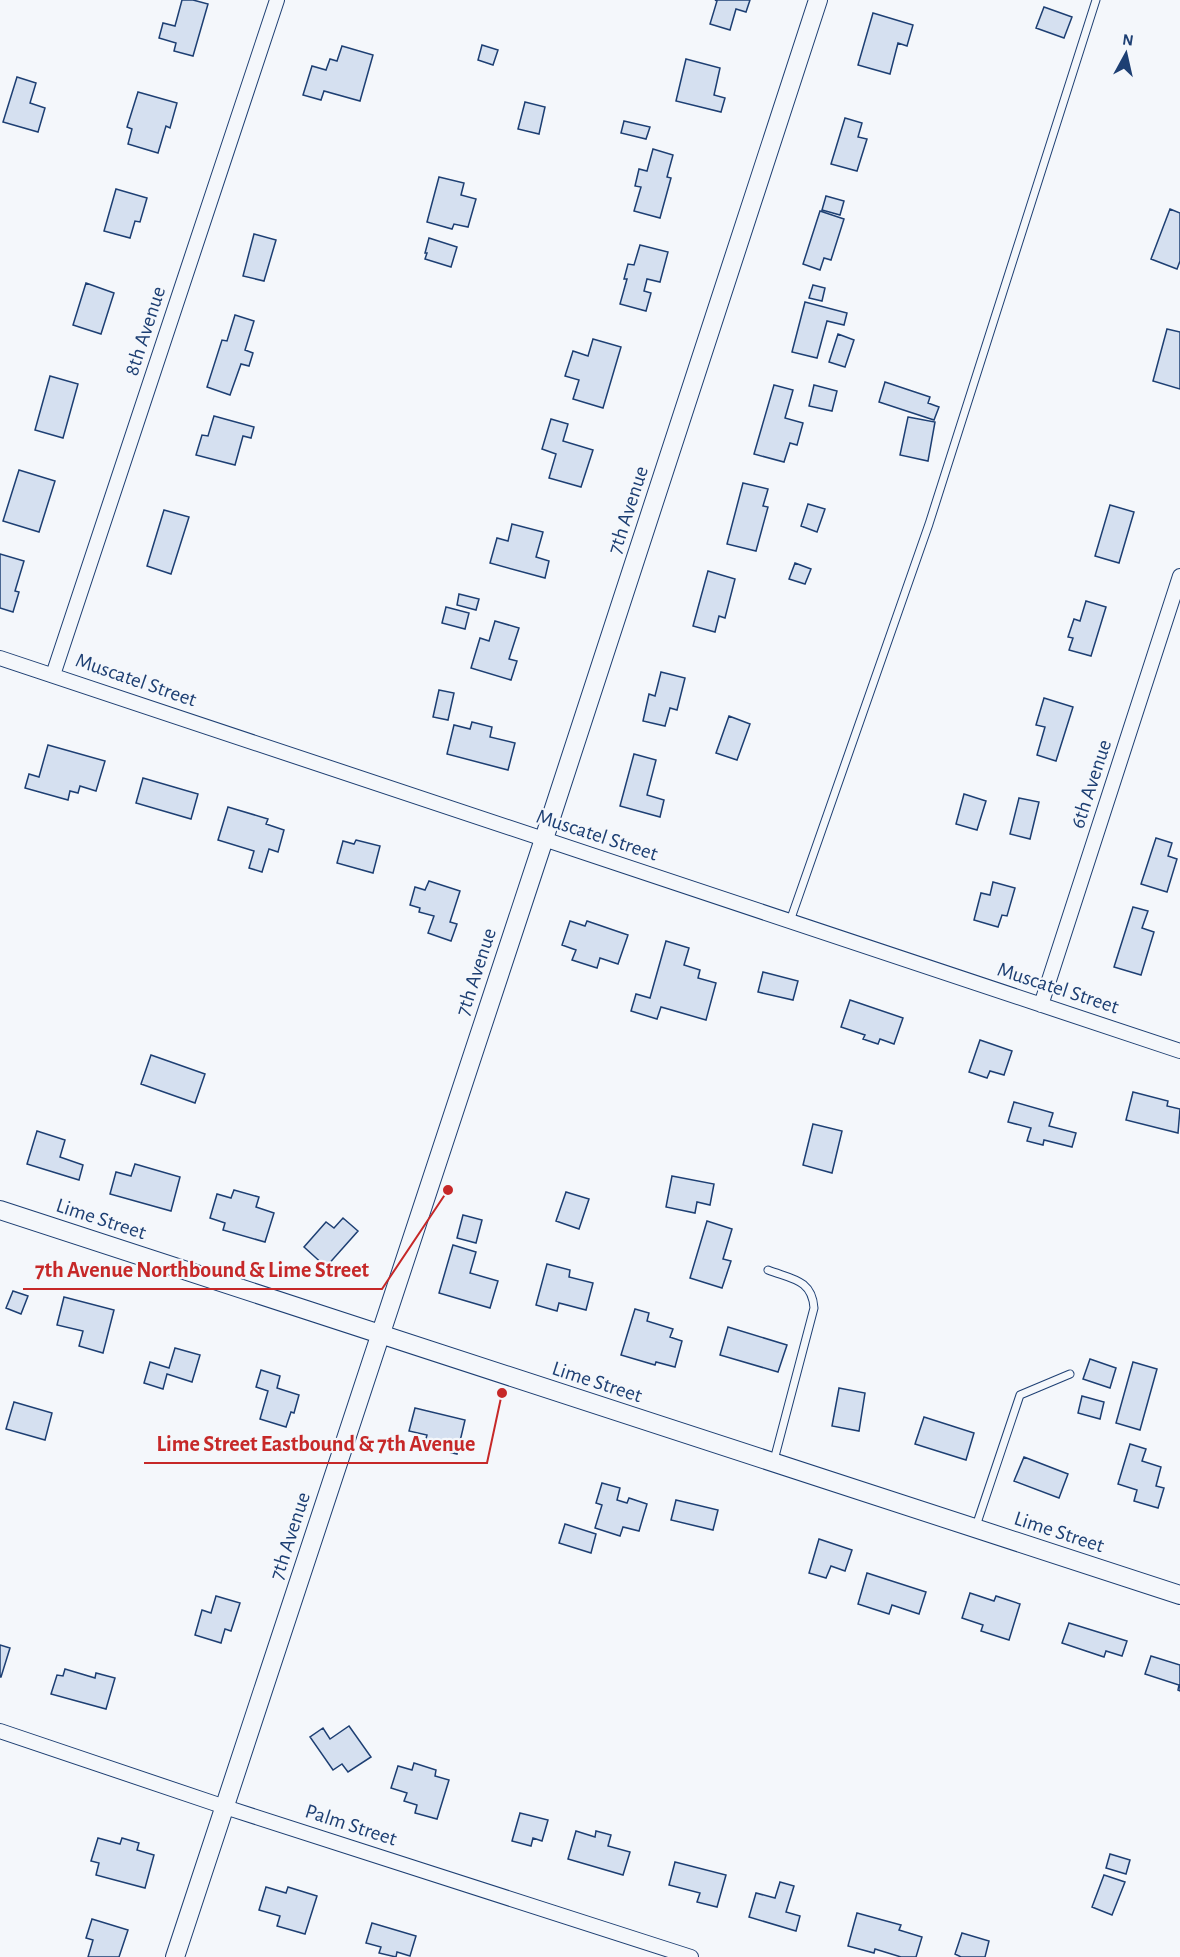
<svg xmlns="http://www.w3.org/2000/svg" width="1180" height="1957" font-family="'Alegreya Sans',sans-serif">
	<style>
		.building { fill: #d5e0f0; stroke: #1d3f73; stroke-width: 1.5 }
		.lines { fill: none; stroke-linecap: round; stroke-linejoin: round }
		.service-casing { stroke: #1d3f73; stroke-width: 9 }
		.minor-casing { stroke: #1d3f73; stroke-width: 16 }
		.tertiary-casing { stroke: #1d3f73; stroke-width: 20 }
		.service { stroke: #f4f7fb; stroke-width: 7 }
		.minor { stroke: #f4f7fb; stroke-width: 14 }
		.tertiary { stroke: #f4f7fb; stroke-width: 18 }
		.labels { text-anchor: middle; dominant-baseline: central; stroke-width: 4.5; stroke-linejoin: round; paint-order: stroke }
		.street-label { font-size: 21px; fill: #1d3f73; stroke: #f4f7fb }
		.leader { fill: none; stroke: #c62828; stroke-width: 2 }
		.callout-dot { fill: #c62828; stroke: #f4f7fb; stroke-width: 2 }
		.callout-label { font-size: 22px; text-anchor: middle; font-weight: bold; fill: #c62828; stroke: #f4f7fb; stroke-width: 4.5; stroke-linejoin: round; paint-order: stroke }
	</style>
	<rect width="100%" height="100%" fill="#f4f7fb"/>
	<!-- building -->
	<path class="building" d="M182 0H193L208 4 193 56 174 51 176 43 159 38 163 23 175 26Z
		M715 0H750L746 12 736 9 730 30 710 24 717 1Z
		M1044 7 1072 17 1064 38 1036 28Z
		M873 13 913 25 907 46 898 43 890 74 858 65Z
		M482 45 498 50 493 65 478 60Z
		M342 46 373 55 360 101 324 91 321 100 303 95 312 66 326 70 330 59 337 61Z
		M686 59 720 68 714 95 725 98 721 112 676 101Z
		M17 77 36 83 30 103 45 108 38 132 3 122Z
		M138 92 177 103 170 128 166 126 158 153 128 144 132 129 127 127Z
		M525 102 545 107 539 134 518 129Z
		M845 118 862 123 858 137 867 139 857 171 831 164Z
		M624 121 650 127 646 139 621 133Z
		M653 149 673 155 667 177 671 178 660 218 634 211 641 187 635 186 639 169 647 171Z
		M439 177 464 183 461 195 476 199 468 227 454 224 452 229 427 222Z
		M116 189 147 198 140 222 135 221 130 238 104 231Z
		M826 196 844 201 840 215 822 210Z
		M1170 209 1180 213V261L1177 269 1151 259Z
		M820 211 844 219 831 260 824 258 820 270 803 264Z
		M254 234 276 240 264 281 243 276Z
		M429 238 457 247 451 267 425 259 427 253H425Z
		M640 245 668 252 660 282 647 279 644 291 651 293 646 311 620 304 627 279H624L628 264 634 265Z
		M86 283 114 293 101 334 73 325Z
		M813 285 825 288 822 301 809 298Z
		M805 302 847 313 844 325 827 321 817 358 792 352Z
		M235 315 254 321 245 350 253 353 249 366 241 364 230 395 207 387 222 340 227 341Z
		M1167 329 1180 332V389L1153 381Z
		M838 334 854 340 845 367 829 362Z
		M593 339 621 347 603 408 573 399 579 380 565 376 573 351 588 356Z
		M50 376 78 384 63 438 35 430Z
		M885 382 930 397 928 403 939 407 934 420 879 402Z
		M774 385 793 390 785 418 803 423 797 445 790 443 784 462 754 454Z
		M814 385 837 391 832 411 809 406Z
		M214 416 254 427 251 438 243 436 235 465 196 455 202 435 208 436Z
		M908 417 935 422 928 461 900 455Z
		M551 419 568 424 563 441 593 450 581 487 549 478 556 454 542 449Z
		M19 470 55 481 39 532 3 521Z
		M743 483 768 489 763 506 768 507 756 551 727 544Z
		M808 504 825 509 817 532 801 526Z
		M1110 505 1134 512 1119 563 1095 556Z
		M164 510 189 517 171 574 147 566Z
		M512 524 543 532 536 557 549 561 545 578 490 563 497 538 508 541Z
		M0 554 24 561 15 591 19 592 13 612 0 608Z
		M795 563 811 569 805 584 789 579Z
		M708 571 735 579 725 618 719 616 715 632 693 626Z
		M459 594 479 599 476 610 457 605Z
		M1086 601 1106 607 1091 656 1069 650 1073 638 1068 637 1074 619 1080 621Z
		M446 607 469 613 465 629 442 623Z
		M495 621 519 628 509 659 517 661 511 680 471 668 480 638 489 641Z
		M661 672 685 678 677 710 670 708 665 726 643 721 649 694 655 696Z
		M439 690 454 693 448 720 433 717Z
		M1044 698 1073 707 1056 761 1037 755 1045 727 1036 725Z
		M729 716 750 724 737 760 716 753Z
		M472 722 492 727 490 737 515 743 508 770 447 754 454 725 470 729Z
		M48 745 105 761 96 791 80 786 78 793 70 791 68 800 25 788 29 774 39 777Z
		M634 754 656 760 647 795 664 800 660 817 620 806Z
		M143 778 198 794 191 819 136 803Z
		M964 794 986 801 977 830 956 824Z
		M1019 798 1039 802 1030 839 1010 834Z
		M228 807 268 819 266 824 284 830 278 852 269 849 262 872 249 868 254 851 218 840Z
		M1156 838 1172 843 1168 856 1177 859 1167 892 1141 884Z
		M356 840 380 846 373 873 337 863 343 841 354 844Z
		M429 881 460 891 450 922 457 924 451 941 428 933 434 916 419 912 420 908 410 905 415 887 425 890Z
		M993 882 1015 888 1007 916 1002 915 998 927 974 920 981 893 990 895Z
		M1133 907 1148 911 1142 928 1154 932 1141 975 1114 967Z
		M570 921 585 926 587 921 628 935 618 964 600 958 597 968 572 960 576 950 562 945Z
		M666 941 689 948 684 965 700 970 698 978 716 983 706 1020 661 1007 657 1019 631 1011 636 994 650 998Z
		M763 972 798 981 793 1000 758 992Z
		M850 1000 903 1018 894 1044 880 1039 878 1044 863 1039 865 1035 841 1027Z
		M980 1040 1012 1051 1004 1075 990 1071 987 1078 969 1072Z
		M151 1055 205 1074 195 1103 141 1084Z
		M1133 1092 1168 1101 1167 1106 1180 1109 1178 1133 1126 1120Z
		M1014 1102 1053 1113 1049 1126 1076 1133 1072 1147 1044 1140 1043 1145 1027 1141 1031 1128 1008 1122Z
		M813 1124 842 1131 832 1173 803 1165Z
		M37 1131 65 1140 60 1157 83 1165 79 1180 27 1164Z
		M135 1164 180 1177 171 1211 110 1194 116 1172 131 1176Z
		M672 1176 714 1184 710 1205 697 1202 695 1213 666 1207Z
		M234 1190 259 1197 256 1207 274 1213 265 1242 223 1230 225 1223 210 1218 217 1194 231 1198Z
		M566 1192 589 1199 579 1229 556 1221Z
		M463 1215 482 1220 476 1243 457 1238Z
		M343 1218 358 1231 326 1267 304 1247 326 1222 334 1228Z
		M707 1221 732 1229 723 1259 731 1261 722 1288 690 1278Z
		M453 1245 476 1252 470 1273 498 1281 490 1308 439 1293Z
		M547 1264 570 1270 569 1277 593 1283 586 1310 559 1303 557 1311 536 1305Z
		M13 1291 28 1296 21 1314 6 1308Z
		M64 1297 114 1310 103 1353 79 1346 83 1331 57 1325Z
		M635 1309 649 1313 647 1321 673 1329 670 1337 682 1341 675 1367 656 1362 655 1365 621 1355Z
		M728 1327 787 1345 778 1372 720 1355Z
		M175 1348 200 1355 192 1382 167 1374 163 1389 144 1383 150 1362 169 1368Z
		M1090 1359 1116 1368 1110 1388 1083 1379Z
		M1133 1362 1157 1369 1140 1430 1116 1423Z
		M261 1370 280 1376 277 1388 299 1395 294 1413 291 1412 286 1427 260 1419 268 1391 256 1387Z
		M839 1388 865 1393 859 1431 832 1426Z
		M1082 1396 1104 1402 1100 1419 1078 1413Z
		M14 1402 52 1413 45 1440 6 1429Z
		M415 1408 465 1420 457 1454 424 1446 427 1435 409 1431Z
		M924 1417 974 1433 966 1460 915 1444Z
		M1130 1444 1146 1449 1142 1461 1161 1467 1156 1486 1164 1488 1158 1508 1134 1501 1137 1490 1118 1484Z
		M1024 1457 1068 1474 1059 1498 1014 1481Z
		M602 1483 620 1488 617 1500 627 1503 629 1498 647 1504 639 1531 623 1527 620 1536 595 1528 602 1505 596 1503Z
		M676 1500 718 1510 713 1530 671 1520Z
		M565 1524 596 1534 591 1553 559 1543Z
		M819 1539 852 1550 845 1571 831 1566 826 1578 809 1573Z
		M867 1573 926 1592 919 1614 892 1605 889 1614 858 1604Z
		M970 1593 994 1601 996 1596 1020 1604 1009 1640 981 1631 983 1625 962 1618Z
		M216 1596 240 1603 231 1631 225 1629 221 1643 195 1635 202 1610 211 1613Z
		M1069 1623 1127 1641 1122 1656 1106 1651 1104 1657 1062 1643Z
		M0 1645 10 1648 1 1677H0Z
		M1151 1656 1180 1665V1691L1178 1690 1179 1685 1145 1674Z
		M65 1669 95 1678 96 1673 115 1678 106 1709 51 1694 57 1675 63 1676Z
		M349 1726 371 1757 348 1772 342 1764 333 1770 310 1737 323 1728 330 1739Z
		M414 1763 436 1770 435 1776 449 1780 437 1819 415 1813 417 1805 404 1801 407 1793 391 1788 398 1766 412 1770Z
		M520 1813 548 1820 542 1841 533 1838 531 1846 512 1841Z
		M576 1831 595 1837 596 1831 611 1835 608 1846 630 1852 623 1875 568 1859Z
		M98 1838 120 1844 122 1838 139 1843 137 1850 154 1855 145 1888 96 1875 99 1863 91 1861Z
		M1110 1854 1130 1860 1126 1874 1106 1868Z
		M675 1862 726 1875 717 1907 697 1902 700 1893 669 1885Z
		M1104 1875 1125 1882 1112 1915 1092 1907Z
		M780 1882 794 1886 786 1912 800 1916 796 1931 749 1917 756 1893 775 1898Z
		M266 1887 286 1893 288 1887 317 1896 305 1934 277 1926 280 1916 259 1910Z
		M857 1913 901 1925 899 1930 922 1937 916 1957H901L875 1949 874 1953 848 1946Z
		M92 1919 128 1930 119 1957H88L93 1940 86 1938Z
		M372 1923 416 1936 410 1956 397 1952 396 1957 379 1953 381 1947 366 1943Z
		M962 1933 989 1941 985 1957H961L955 1954Z"/>
	<g class="lines">
		<defs>
			<path id="service" d="M790 921 929 524 1096 0
				M768 1270C791 1279 812 1279 814 1308L774 1460
				M976 1526 1020 1395 1070 1374"/>
			<path id="minor" d="M0 658 1180 1051
				M53 675 277 0
				M1041 1005 1180 576
				M0 1731 225 1807 691 1957"/>
			<path id="tertiary" d="M0 1210 1180 1595
				M175 1957 544 839 818 0"/>
		</defs>
		<!-- service casing -->
		<use href="#service" class="service-casing"/>
		<!-- minor casing -->
		<use href="#minor" class="minor-casing"/>
		<!-- tertiary casing -->
		<use href="#tertiary" class="tertiary-casing"/>
		<!-- service -->
		<use href="#service" class="service"/>
		<!-- minor -->
		<use href="#minor" class="minor"/>
		<!-- tertiary -->
		<use href="#tertiary" class="tertiary"/>
	</g>
	<g class="labels">
		<!-- street labels -->
		<g class="street-label">
			<text transform="translate(145 331) rotate(-72)">8th Avenue</text>
			<text transform="translate(628 510) rotate(-72)">7th Avenue</text>
			<text transform="translate(136 680) rotate(19)">Muscatel Street</text>
			<text transform="translate(1091 784) rotate(-72)">6th Avenue</text>
			<text transform="translate(597 835) rotate(18)">Muscatel Street</text>
			<text transform="translate(476 972) rotate(-72)">7th Avenue</text>
			<text transform="translate(1058 988) rotate(18)">Muscatel Street</text>
			<text transform="translate(101 1219) rotate(18)">Lime Street</text>
			<text transform="translate(597 1382) rotate(18)">Lime Street</text>
			<text transform="translate(1059 1532) rotate(18)">Lime Street</text>
			<text transform="translate(290 1536) rotate(-72)">7th Avenue</text>
			<text transform="translate(351 1825) rotate(18)">Palm Street</text>
		</g>
	</g>
	<!-- callouts -->
	<path class="leader" d="M448 1190L382 1289H23M502 1393L487 1463H144"/>
	<g class="callout-dot">
		<circle cx="448" cy="1190" r="6"/>
		<circle cx="502" cy="1393" r="6"/>
	</g>
	<g class="callout-label">
		<text x="202" y="1277">7th Avenue Northbound &amp; Lime Street</text>
		<text x="316" y="1451">Lime Street Eastbound &amp; 7th Avenue</text>
	</g>
	<!-- north arrow -->
	<g transform="translate(1126 54) rotate(8)" stroke="#f4f7fb" stroke-width="4.5" paint-order="stroke">
	<path d="M0-4.5L10 22L0 15L-10 22Z" fill="#1d3f73"/>
	<text y="-9" font-size="16" font-weight="bold" text-anchor="middle" fill="#1d3f73">N</text>
	</g>
</svg>
